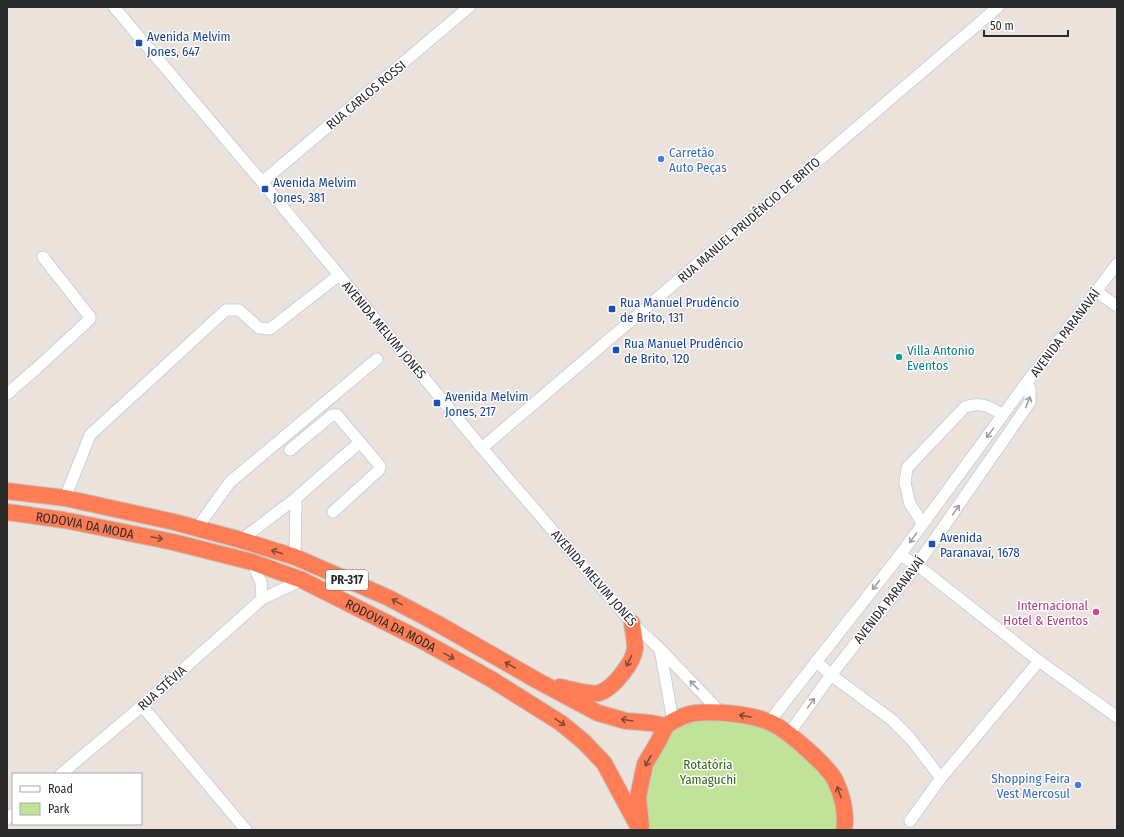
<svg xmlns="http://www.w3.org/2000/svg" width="1124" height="837" font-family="'Fira Sans Condensed',sans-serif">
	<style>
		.green { fill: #c0e398 }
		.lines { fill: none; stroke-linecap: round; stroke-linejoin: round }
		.minor-casing { stroke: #cad1dc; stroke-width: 13 }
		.highway-casing { stroke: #c3c3c3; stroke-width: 18 }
		.minor { stroke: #fff; stroke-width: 11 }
		.highway { stroke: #ff7d54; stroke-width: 16 }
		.oneway { stroke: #9f9f9f }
		.oneway2 { stroke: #7f4b3b }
		.transit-dot { fill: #1a4fb4; stroke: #fff; stroke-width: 1.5 }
		.shop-dot { fill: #3f7fe0; stroke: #fff; stroke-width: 1.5 }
		.culture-dot { fill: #0f9aa8; stroke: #fff; stroke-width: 1.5 }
		.hotel-dot { fill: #d1479c; stroke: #fff; stroke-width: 1.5 }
		.labels { text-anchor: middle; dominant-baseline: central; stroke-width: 3; stroke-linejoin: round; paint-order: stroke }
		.shield { fill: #fff; stroke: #6a6a6a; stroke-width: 1 }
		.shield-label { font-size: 12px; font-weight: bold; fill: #2a2a2a }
		.transit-label { font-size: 13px; fill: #164399; stroke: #fff; text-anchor: start }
		.street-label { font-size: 13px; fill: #2a2a2a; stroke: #fff }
		.shop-label { font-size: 13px; fill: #366cbe; stroke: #fff; text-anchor: start }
		.culture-label { font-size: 13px; fill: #0d838f; stroke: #fff; text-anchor: start }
		.hotel-label { font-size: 13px; fill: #b23c85; stroke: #fff; text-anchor: end }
		.park-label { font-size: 13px; fill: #39681a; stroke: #fff }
	</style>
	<rect width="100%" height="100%" fill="#ece2dc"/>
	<!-- green -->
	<path class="green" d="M695 713 769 722 834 779 844 830H641L638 797 658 742Z"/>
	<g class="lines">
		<defs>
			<path id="minor" d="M114 7 262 182 482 448 632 623 660 649 721 713
				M262 182 469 7
				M1097 292 1117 306
				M7 394 37 368 90 319V317L43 257
				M482 448 998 7
				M290 450 332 415H337L380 466 379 470 333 512
				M65 498 90 435 226 310H239L259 328 270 329 339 275
				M923 524 910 504 905 483 907 468 965 407C981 402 989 406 1003 415
				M197 528 230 482 377 359
				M241 540 296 498 360 442
				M900 555 917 565 1039 661 1117 717
				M295 557 296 498
				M252 562 261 582 262 599
				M660 649 673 721
				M816 661 831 675 892 720 910 738 941 778
				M142 706 246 830
				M769 722 900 555 1027 382 1117 264
				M788 735 831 675 917 565 1030 402V389L1027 382
				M61 774 142 706 262 599 302 580
				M7 819 13 814
				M910 821 941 778 1039 661"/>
			<g id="highway">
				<path d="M7 491 65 498 174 522 241 540 295 557 389 598 440 625 538 681 598 713 626 721 651 723 666 726"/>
				<path id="s1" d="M7 512 64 520 173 542 252 562 302 580 419 639 491 679 561 723 584 742 604 763 640 830"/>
				<path d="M560 687C568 689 591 695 599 693 613 689 634 662 635 648 635 640 633 631 632 623"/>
				<path d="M666 726C674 720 686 714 696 713 715 711 751 714 769 722 785 728 827 765 835 780 842 794 847 814 844 830"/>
				<path d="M641 826 638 797 645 764 658 742 666 726"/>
			</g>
		</defs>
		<!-- minor casing -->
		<use href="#minor" class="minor-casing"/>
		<!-- highway casing -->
		<use href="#highway" class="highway-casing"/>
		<!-- minor -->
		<use href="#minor" class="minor"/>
		<!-- highway -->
		<use href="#highway" class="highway"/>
	</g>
	<!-- one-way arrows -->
	<defs><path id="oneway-shaft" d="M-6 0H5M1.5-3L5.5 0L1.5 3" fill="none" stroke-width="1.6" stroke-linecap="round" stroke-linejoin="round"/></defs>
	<g class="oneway">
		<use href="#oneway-shaft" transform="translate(1028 402) rotate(-67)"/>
		<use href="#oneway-shaft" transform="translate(990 433) rotate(126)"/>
		<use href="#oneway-shaft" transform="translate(956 510) rotate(-55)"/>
		<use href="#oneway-shaft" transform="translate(913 538) rotate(126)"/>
		<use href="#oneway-shaft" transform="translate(876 585) rotate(128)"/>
		<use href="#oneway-shaft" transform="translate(694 685) rotate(-134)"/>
		<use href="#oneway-shaft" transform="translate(811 703) rotate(-55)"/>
	</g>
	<g class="oneway2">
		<use href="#oneway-shaft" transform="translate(157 538) rotate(12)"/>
		<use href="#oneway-shaft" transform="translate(277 552) rotate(-162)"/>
		<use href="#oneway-shaft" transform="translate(397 602) rotate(-152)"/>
		<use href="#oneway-shaft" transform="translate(449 656) rotate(29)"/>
		<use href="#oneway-shaft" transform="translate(629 661) rotate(116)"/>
		<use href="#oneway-shaft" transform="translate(510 665) rotate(-150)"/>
		<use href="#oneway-shaft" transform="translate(745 716) rotate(-170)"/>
		<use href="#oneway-shaft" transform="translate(627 720) rotate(-171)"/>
		<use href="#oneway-shaft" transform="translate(560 722) rotate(35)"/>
		<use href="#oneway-shaft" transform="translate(648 761) rotate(118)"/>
		<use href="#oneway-shaft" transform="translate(839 792) rotate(-110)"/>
	</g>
	<!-- markers -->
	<g class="transit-dot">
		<rect x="135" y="39" width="8" height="8" rx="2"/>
		<rect x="261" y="185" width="8" height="8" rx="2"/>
		<rect x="608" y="305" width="8" height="8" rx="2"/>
		<rect x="612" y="346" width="8" height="8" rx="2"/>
		<rect x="433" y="399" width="8" height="8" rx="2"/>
		<rect x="928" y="540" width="8" height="8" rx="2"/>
	</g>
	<g class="shop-dot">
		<circle cx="661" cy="159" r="4"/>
		<circle cx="1078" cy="785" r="4"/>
	</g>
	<circle class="culture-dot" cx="899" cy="357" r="4"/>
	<circle class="hotel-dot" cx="1096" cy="612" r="4"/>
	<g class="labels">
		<!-- shield labels -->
		<rect class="shield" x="326" y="570" width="42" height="20" rx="3"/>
		<g class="shield-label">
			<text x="347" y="580">PR-317</text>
		</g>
		<!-- transit labels -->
		<g class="transit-label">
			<text x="147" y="36">Avenida Melvim<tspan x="147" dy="15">Jones, 647</tspan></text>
			<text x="273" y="182">Avenida Melvim<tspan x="273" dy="15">Jones, 381</tspan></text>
			<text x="620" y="302">Rua Manuel Prudêncio<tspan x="620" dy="15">de Brito, 131</tspan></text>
			<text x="624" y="343">Rua Manuel Prudêncio<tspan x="624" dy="15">de Brito, 120</tspan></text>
			<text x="445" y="396">Avenida Melvim<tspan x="445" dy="15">Jones, 217</tspan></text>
			<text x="940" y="537">Avenida<tspan x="940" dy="15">Paranavaí, 1678</tspan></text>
		</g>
		<!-- street labels -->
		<g class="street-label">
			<text transform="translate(366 95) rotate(-40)">RUA CARLOS ROSSI</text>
			<text transform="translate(749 220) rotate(-41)">RUA MANUEL PRUDÊNCIO DE BRITO</text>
			<text transform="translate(384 330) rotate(50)">AVENIDA MELVIM JONES</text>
			<text transform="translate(1065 333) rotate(-53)">AVENIDA PARANAVAÍ</text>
			<text stroke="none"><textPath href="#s1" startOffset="79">RODOVIA DA MODA</textPath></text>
			<text transform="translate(594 578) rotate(49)">AVENIDA MELVIM JONES</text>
			<text transform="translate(889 600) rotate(-52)">AVENIDA PARANAVAÍ</text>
			<text stroke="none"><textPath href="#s1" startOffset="403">RODOVIA DA MODA</textPath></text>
			<text transform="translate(162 688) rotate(-42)">RUA STÉVIA</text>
		</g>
		<!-- shop labels -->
		<g class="shop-label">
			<text x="669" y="152">Carretão<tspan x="669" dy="15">Auto Peças</tspan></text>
			<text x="1070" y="778" text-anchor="end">Shopping Feira<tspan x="1070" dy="15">Vest Mercosul</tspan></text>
		</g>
		<!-- culture labels -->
		<g class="culture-label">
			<text x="907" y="350">Villa Antonio<tspan x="907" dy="15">Eventos</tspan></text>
		</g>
		<!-- hotel labels -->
		<g class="hotel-label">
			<text x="1088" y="605">Internacional<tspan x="1088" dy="15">Hotel &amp; Eventos</tspan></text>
		</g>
		<!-- park labels -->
		<g class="park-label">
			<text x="708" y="764">Rotatória<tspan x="708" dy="15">Yamaguchi</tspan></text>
		</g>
	</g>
	<!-- border -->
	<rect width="1124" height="837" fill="none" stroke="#2a2a2a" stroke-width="16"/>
	<!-- legend -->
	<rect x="12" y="773" width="130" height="52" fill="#ffffff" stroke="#aaaaaa"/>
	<rect x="20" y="786" width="20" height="6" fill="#ffffff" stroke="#aaaaaa"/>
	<text x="48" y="793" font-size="12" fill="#2a2a2a">Road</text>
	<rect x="20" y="803" width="20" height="12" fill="#c0e398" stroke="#aaaaaa"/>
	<text x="48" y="813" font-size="12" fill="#2a2a2a">Park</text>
	<!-- scale -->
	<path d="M984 30v6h84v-6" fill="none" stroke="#2a2a2a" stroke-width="2"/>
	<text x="990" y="30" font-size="12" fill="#2a2a2a" stroke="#ffffff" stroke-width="3" paint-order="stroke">50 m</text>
</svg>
